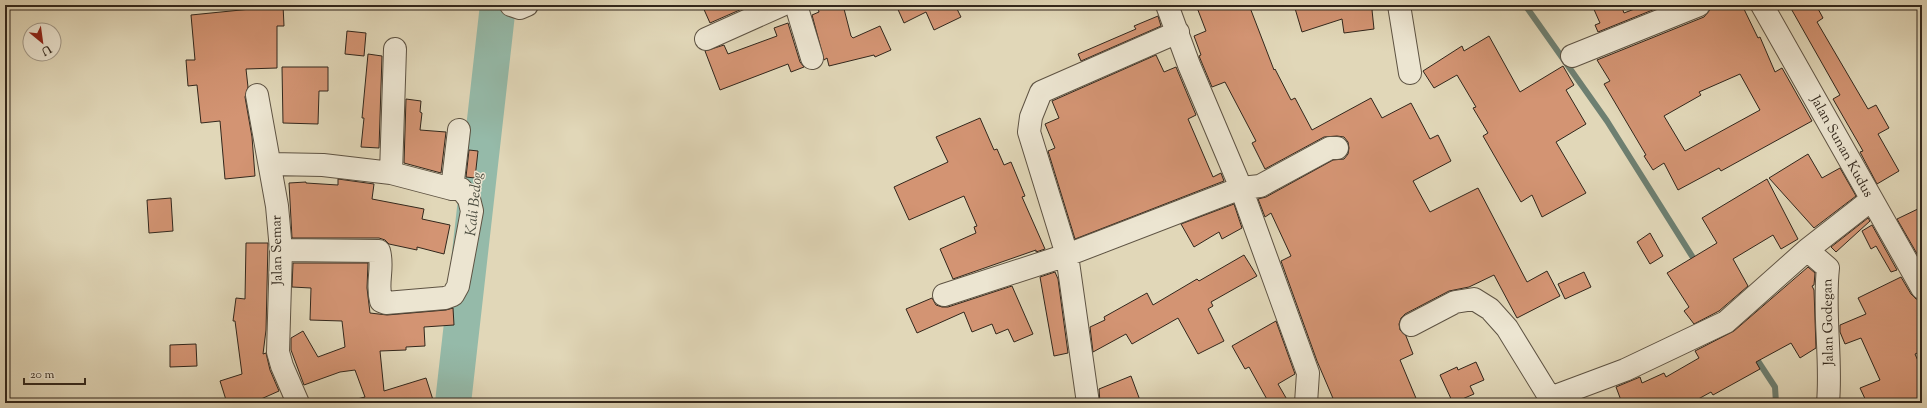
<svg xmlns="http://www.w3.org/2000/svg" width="1927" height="408" font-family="'Sorts Mill Goudy',serif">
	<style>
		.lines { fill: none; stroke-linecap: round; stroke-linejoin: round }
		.stream { stroke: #6d7f71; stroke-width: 6 }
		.river { stroke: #95baa9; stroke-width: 36 }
		.building { fill: #d39473; stroke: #32271c; fill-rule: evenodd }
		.minor-casing { stroke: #5e5343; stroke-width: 24 }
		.minor { stroke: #ece5d1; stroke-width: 22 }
		.labels { text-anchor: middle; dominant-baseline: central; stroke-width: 3; stroke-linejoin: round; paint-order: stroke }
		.street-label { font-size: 14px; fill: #32271c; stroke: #ece5d1 }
		.water-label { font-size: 15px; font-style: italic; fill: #4b4c3f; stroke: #ece5d1 }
	</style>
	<rect width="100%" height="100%" fill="#e1d7b8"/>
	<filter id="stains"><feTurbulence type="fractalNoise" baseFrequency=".005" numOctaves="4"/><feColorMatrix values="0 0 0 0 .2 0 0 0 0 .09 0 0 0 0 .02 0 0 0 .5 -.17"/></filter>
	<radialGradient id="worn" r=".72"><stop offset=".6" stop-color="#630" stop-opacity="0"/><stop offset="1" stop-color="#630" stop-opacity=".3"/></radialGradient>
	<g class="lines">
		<!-- stream -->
		<path class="stream" d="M1525 5 1607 121 1697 264
			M1754 355 1775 387 1776 403"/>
		<!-- river -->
		<path class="river" d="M453 403 498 5"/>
	</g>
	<!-- building -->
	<path class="building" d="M251 5H283L284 26H277V68L246 69 248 87 245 97 252 137 255 176 225 179 220 121 201 123 197 85 188 86 186 60H195L191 15 251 9Z
		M702 5H751L710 23Z
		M817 5H843L851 36 853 38 880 26 891 50 875 57 874 55 829 66 827 58 824 60 812 15 819 12Z
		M896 5H955L961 17 934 30 926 12 904 23Z
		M1196 5H1249L1274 70 1275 69 1291 100 1295 98 1312 130 1371 98 1382 118 1411 103 1430 139 1438 135 1451 161 1413 181 1430 212 1478 188 1527 282 1547 271 1560 296 1517 318 1494 275 1469 287 1449 291 1405 314 1401 318 1399 324 1400 330 1406 336 1413 354 1400 360 1418 403H1335L1317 361 1281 261 1291 256 1271 213 1265 217 1258 199 1266 197 1333 160 1344 159 1348 154 1349 148 1348 142 1344 137 1337 136 1324 137 1265 169 1252 143 1256 141 1225 82 1212 87 1199 56 1201 55 1194 36 1206 31Z
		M1294 5H1375V9L1372 10 1374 29 1344 33 1342 19 1302 32Z
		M1592 5H1621L1624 13 1645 5H1665L1598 32 1595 25 1600 23Z
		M1714 5H1742L1758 38 1760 37 1775 72 1782 68 1812 121 1721 171 1719 168 1678 190 1664 163 1653 170 1644 156 1646 155 1604 84 1610 81 1597 60 1704 17ZM1740 74 1760 110 1685 151 1664 116 1701 95 1699 92Z
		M1789 5H1816L1823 18 1817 22 1868 109 1876 105 1889 128 1878 134 1899 171 1877 184 1860 152 1863 151 1833 99 1840 95Z
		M1158 16 1161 26 1081 61 1078 54 1136 29 1134 26Z
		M788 23 800 62 804 67 791 72 788 64 720 90 705 51 724 45 728 54 777 36 774 28Z
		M347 31 366 33 364 56 345 54Z
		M1489 36 1520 92 1563 66 1574 85 1566 90 1586 124 1556 142 1586 193 1542 217 1532 195 1521 202 1483 136 1488 133 1473 108 1476 107 1457 75 1434 88 1423 71 1462 46 1464 51Z
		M368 54 382 56 379 148 361 147 364 118H362Z
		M1156 55 1164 72 1176 67 1196 115 1188 119 1213 177 1221 173 1224 181 1075 239 1048 151 1055 148 1045 124 1059 118 1052 101Z
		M282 67H328V91H319L318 124 283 123Z
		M406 99 421 101 420 112 422 113 420 130 446 132 441 173 404 163Z
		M980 118 994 150 997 149 1004 165 1011 162 1025 196 1022 197 1045 249 1036 252V250L953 279 940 249 976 233 974 227 977 226 964 196 909 220 894 187 948 162 936 137Z
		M469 150 478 151 475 178 466 177Z
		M1808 154 1822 178 1840 168 1856 196 1814 228 1769 178Z
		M338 179 374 184 372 199 424 209 422 219 450 225 444 254 417 247V250L389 244 385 240 379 238H292L289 183 306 182V183L338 185Z
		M1767 179 1798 239 1781 249 1773 235 1733 259 1748 286 1719 311 1694 324 1684 311 1689 307 1667 273 1717 243 1702 218Z
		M171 198 173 231 149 233 147 200Z
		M1234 204 1242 228 1222 239 1219 232 1194 247 1181 224Z
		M1922 207V258L1920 259 1897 219Z
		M1868 218 1870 221 1836 252 1831 247Z
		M1872 225 1897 270 1891 272 1876 246 1871 249 1862 231Z
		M1650 233 1663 256 1650 264 1637 242Z
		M246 243H268L266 330 263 354 266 353 270 370 279 391 252 403H227L220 381 242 374 235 321H233L236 298 245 299Z
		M1244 255 1257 276 1211 302 1213 306 1208 309 1224 341 1198 354 1178 318 1132 344 1126 334 1093 352 1090 327 1105 320 1104 317 1147 293 1153 305 1197 279 1199 281Z
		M293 263H368L367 288 370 313 387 315 446 310 453 308 454 325 424 327 425 346 406 347V350L380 351 384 391 426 378 434 403H358L357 399 365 397 355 370 340 372 304 385 291 350V338L303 331 318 357 345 347 342 321 310 320 311 288 292 287Z
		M1808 267 1815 273 1814 285 1812 286 1814 290 1816 348 1800 358 1791 343 1756 362 1760 369 1713 395 1711 392 1691 403H1622L1616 387 1640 377 1642 383 1664 373 1666 377 1699 358 1695 351 1734 331Z
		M1055 272 1058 279 1068 353 1054 356 1040 277Z
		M1584 272 1591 287 1565 299 1558 284Z
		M1901 277 1911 294 1916 299 1922 300V351L1915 354 1922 370V403H1867L1860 388 1880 380 1861 338 1845 344 1840 332V325L1866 314 1858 298Z
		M1012 286 1033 334 1014 342 1008 329 996 334 992 324 972 332 964 312 917 333 906 309 932 298 936 305 942 307H948Z
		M1276 321 1295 374 1278 384 1289 403H1269L1249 367 1245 369 1232 346Z
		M196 344 197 366 170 367V345Z
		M1476 362 1484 380 1470 386 1474 394 1453 403 1440 375 1457 367 1458 370Z
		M1131 376 1141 403H1100L1099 389Z"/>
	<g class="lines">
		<defs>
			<path id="minor" d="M511 5 520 8 527 5
				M796 5 812 58
				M1167 5 1189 65 1241 188 1308 373 1306 403
				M1399 5 1410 73
				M1762 5 1922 288
				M706 39 782 5
				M1572 56 1699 5
				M257 95 277 206 281 250 278 352 282 366 298 403
				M271 164 323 165 391 173 452 189H461L469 199 472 211 458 286 453 295 445 298 386 303 381 301C376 282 384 268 379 251L281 250
				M391 173 395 49
				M452 189 459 130
				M1807 250 1828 268C1823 313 1832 358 1828 403
				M944 295 1067 255 1241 188 1260 186 1330 148H1337
				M1411 325 1455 302 1474 299 1490 309 1507 328 1550 398
				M1088 403 1067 255 1029 132 1031 117 1041 92 1178 32
				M1550 403V398L1625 370 1726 322 1807 250 1871 200"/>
		</defs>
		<!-- minor casing -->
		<use href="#minor" class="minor-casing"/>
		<!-- minor -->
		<use href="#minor" class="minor"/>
	</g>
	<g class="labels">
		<!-- street labels -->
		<g class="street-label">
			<text transform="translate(1841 147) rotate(61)">Jalan Sunan Kudus</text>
			<text transform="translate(278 250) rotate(-91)">Jalan Semar</text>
			<text transform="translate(1829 322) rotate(-91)">Jalan Godegan</text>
		</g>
		<!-- water labels -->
		<g class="water-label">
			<text transform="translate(475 204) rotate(-84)">Kali Bedog</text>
		</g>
	</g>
	<!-- margin -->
	<rect width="1927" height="408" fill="none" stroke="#e1d7b8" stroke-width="20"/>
	<rect x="6" y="6" width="1915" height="396" fill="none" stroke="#32271c" stroke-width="2"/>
	<rect x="10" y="10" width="1907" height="388" fill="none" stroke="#32271c"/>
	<!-- north arrow -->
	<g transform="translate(42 42) rotate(151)"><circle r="19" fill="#ece5d1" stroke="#a29989"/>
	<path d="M0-3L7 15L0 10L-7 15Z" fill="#8f2418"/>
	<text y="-6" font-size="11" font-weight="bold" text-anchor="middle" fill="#32271c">U</text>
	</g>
	<!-- scale -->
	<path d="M24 378v6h61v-6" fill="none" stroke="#32271c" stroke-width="2"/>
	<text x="30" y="378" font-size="12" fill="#32271c" stroke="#ece5d1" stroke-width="3" paint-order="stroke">20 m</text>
	<rect width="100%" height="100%" filter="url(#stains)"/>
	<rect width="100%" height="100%" fill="url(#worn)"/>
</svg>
